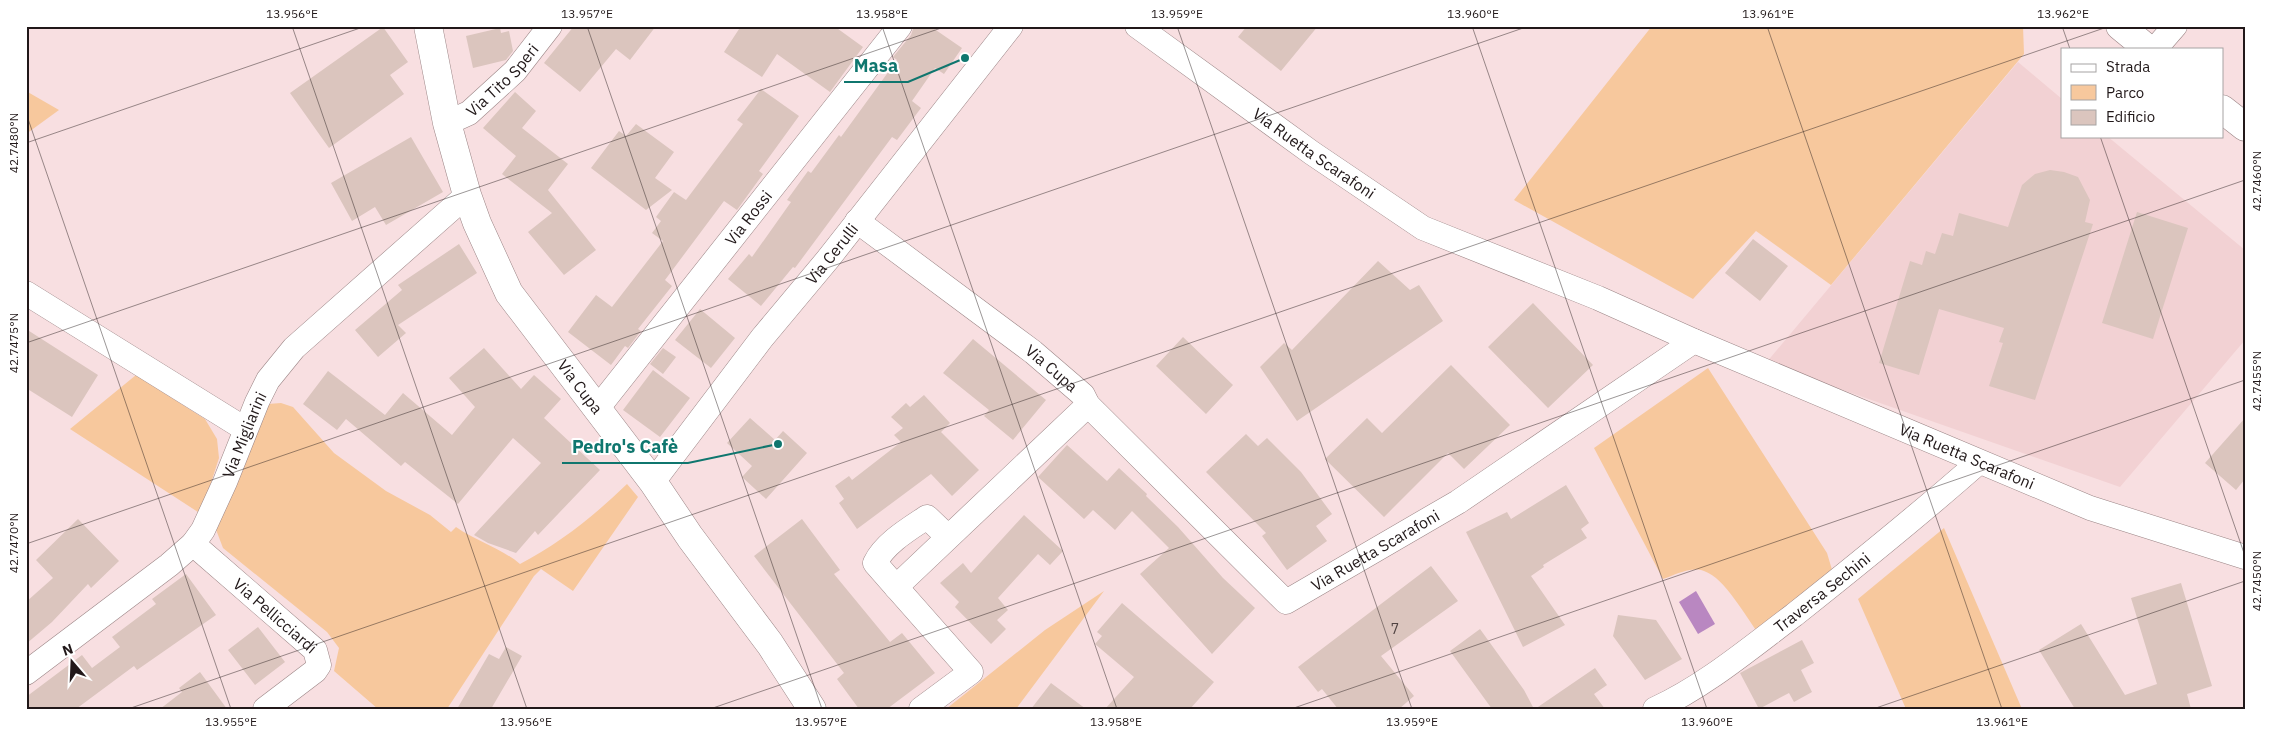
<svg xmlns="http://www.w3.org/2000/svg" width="2271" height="735" font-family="'IBM Plex Sans',sans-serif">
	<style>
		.built { fill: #f2d1d3 }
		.green { fill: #f7c89d }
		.water { fill: #b987c1 }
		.building { fill: #dbc5be }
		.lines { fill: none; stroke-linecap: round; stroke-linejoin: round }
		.street-casing { stroke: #9b8586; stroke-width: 25 }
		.secondary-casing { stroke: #9b8586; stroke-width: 29 }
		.street { stroke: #fff; stroke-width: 24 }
		.secondary { stroke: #fff; stroke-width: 28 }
		.ticks { fill: none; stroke: #211819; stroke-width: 1; stroke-opacity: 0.45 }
		.labels { text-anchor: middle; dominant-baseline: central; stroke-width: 4; stroke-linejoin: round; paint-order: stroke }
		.number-label { font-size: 14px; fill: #504342 }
		.street-label { font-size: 16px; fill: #211819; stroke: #fff }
		.leader { fill: none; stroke: #0f766e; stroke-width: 2 }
		.callout-dot { fill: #0f766e; stroke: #fff; stroke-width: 2 }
		.callout-label { font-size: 18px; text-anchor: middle; font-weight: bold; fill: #0f766e; stroke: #fff; stroke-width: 4; stroke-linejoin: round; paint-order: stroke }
		.neatline { fill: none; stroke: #211819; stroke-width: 2 }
		.ticks-label { font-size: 12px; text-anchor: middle; fill: #211819 }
	</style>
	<rect width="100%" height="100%" fill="#f8dfe1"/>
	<!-- built -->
	<path class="built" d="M2018 62 2062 99V136H2107L2245 250V340L2120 487 1766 363Z"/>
	<!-- green -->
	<path class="green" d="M1652 26H2023L2024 54 1831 285 1756 231 1693 299 1514 200Z
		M26 91 59 110 26 134Z
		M1708 368 1827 553 1833 573 1759 634C1745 616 1725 578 1704 571 1691 566 1675 575 1663 579L1594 448Z
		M136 375 205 419 217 439 219 458 201 514 70 429Z
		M281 403 293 407 334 453 386 491 430 515 451 532 456 527C476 541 501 548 520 564 560 543 594 516 627 484L638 497 573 591 541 569 534 576 447 709H378L334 671 339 648 327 632 223 548 215 527 268 404Z
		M1944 528 2022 709H1906L1858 599Z
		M1104 591 1016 709H946L1045 630Z"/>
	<!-- water -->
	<path class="water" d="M1696 591 1715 624 1698 634 1679 602Z"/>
	<!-- building -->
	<path class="building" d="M574 26H656L630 60 616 49 580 92 544 63Z
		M741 26H834L863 47 830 92 777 54 762 77 724 52Z
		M914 26H930L962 48 944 74 935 68 912 101 921 108 897 140 892 137 795 268 793 267 761 306 728 279 749 254 752 257 791 202 787 200 808 171 811 173 839 135 841 137 897 60 893 57 911 35Z
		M1247 26H1318L1281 71 1238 37Z
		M383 27 408 62 390 75 404 94 329 148 290 93Z
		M500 28 501 33 509 31 513 51 506 60 473 68 466 36Z
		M761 89 799 116 759 171 763 174 737 210 724 201 665 280 672 286 638 329 641 331 628 348 625 346 611 365 568 332 596 295 612 307 663 241 652 233 661 221 656 217 674 192 686 200 743 124 737 120Z
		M515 92 536 111 522 128 568 164 548 190 596 250 564 275 528 232 552 213 502 174 516 156 483 128Z
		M636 124 674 152 655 178 672 190 646 210 591 168 619 131 626 136Z
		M411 137 443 192 386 225 375 207 352 221 331 183Z
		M2050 170 2064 172 2078 177 2090 200 2085 222 2093 224 2035 400 1989 386 2003 343 1999 342 2004 328 1939 309 1919 375 1879 363 1910 261 1922 265 1926 251 1935 254 1942 233 1953 236 1959 213 2008 227 2022 185 2035 174Z
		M2137 212 2188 228 2153 339 2102 323Z
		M1753 239 1788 266 1760 301 1725 273Z
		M459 244 477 273 398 325 406 333 378 357 355 330 402 290 398 285Z
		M1378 261 1410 290 1419 285 1443 321 1297 421 1260 367 1284 343 1292 350Z
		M1533 303 1593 365 1548 408 1488 347Z
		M700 309 735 338 711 368 675 340Z
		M26 329 98 375 72 417 26 388Z
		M1183 337 1233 385 1206 414 1156 366Z
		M973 339 1046 400 1013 440 984 416 989 410 943 373Z
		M484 348 521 389 534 375 561 399 544 418 600 470 538 535 535 531 516 553 488 543 474 535 541 463 513 438 458 504 405 462 401 466 346 419 337 430 303 404 328 371 385 415 403 393 452 435 475 407 449 378Z
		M663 348 676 357 663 374 650 364Z
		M1451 365 1510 425 1464 469 1448 453 1384 517 1325 459 1367 418 1382 433Z
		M653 370 690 398 660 437 623 410Z
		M924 395 950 423 941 432 979 470 952 496 931 474 857 529 839 503 844 499 835 486 849 476 852 480 901 442 894 435 903 428 891 417 906 403 910 407Z
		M750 418 775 440 783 431 807 453 766 499 742 477 752 466 727 443Z
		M2245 418V479L2236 490 2205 463Z
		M1246 434 1258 446 1267 438 1301 472 1332 514 1316 526 1327 541 1287 570 1262 536 1266 533 1206 472Z
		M1067 445 1107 481 1119 468 1147 494 1146 496 1178 527 1223 578 1255 608 1212 654 1140 574 1169 548 1132 511 1115 530 1093 510 1084 519 1038 477Z
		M1566 485 1589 523 1581 529 1587 538 1543 565 1544 567 1531 576 1565 625 1523 647 1466 532 1507 512 1511 519Z
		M1024 515 1063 551 1050 565 1038 554 998 598 1008 610 997 620 1006 629 991 644 955 607 959 602 940 583 963 563 971 573Z
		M78 519 119 561 91 588 88 584 52 622 26 644V602L53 578 36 560Z
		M802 519 840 570 834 574 890 642 902 633 935 673 887 709H859L837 679 844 673 754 556Z
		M1431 566 1458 601 1381 656 1414 696 1399 709H1338L1322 689 1318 692 1298 667Z
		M186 574 216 615 137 670 134 666 76 709H26V697L82 655 92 668 120 647 112 637 156 604 152 599Z
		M2181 583 2212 686 2187 694 2191 709H2075L2039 650 2081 624 2125 695 2157 684 2131 598Z
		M1122 603 1214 682 1190 709H1105L1134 677 1095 644 1102 636 1097 632Z
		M1618 615 1656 620 1682 659 1645 680 1613 636Z
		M258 627 285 662 255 685 228 650Z
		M1480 629 1524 690 1534 709H1492L1450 651Z
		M1802 640 1814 663 1801 670 1812 692 1794 702 1789 693 1759 709 1740 673Z
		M506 647 522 656 491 709H457L489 654 499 659Z
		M1595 668 1607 685 1594 694 1605 709H1535Z
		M200 672 227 709H160L182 692 179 688Z
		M1051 683 1086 709H1031Z"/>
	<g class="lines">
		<defs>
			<g id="street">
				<path id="s1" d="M1137 26 1312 153 1423 228 1598 298 1694 341 2090 508 2245 557"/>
				<path d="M2155 49 2175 26"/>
				<path id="s2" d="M447 123 469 113 515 71 550 26"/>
				<path id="s3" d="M857 221 1033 352 1083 395 1088 405 1286 602 1458 502 1694 341"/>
				<path d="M26 293 245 429"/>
				<path id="s4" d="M597 409 900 26"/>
				<path id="s5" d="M653 482 762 338 828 259 1011 26"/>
				<path d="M948 537 927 517C909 529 885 543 875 563L896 587 1088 405"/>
				<path id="s6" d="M193 544 315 650 319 665 315 671 265 709"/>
				<path d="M896 587 971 672 921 709"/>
				<path id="s7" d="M26 673 169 565 193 544 203 530 225 482 257 402 268 380 294 348 467 195"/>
				<path id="s8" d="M1655 709C1705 686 1750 648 1794 615 1857 565 1919 515 1979 462"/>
			</g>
			<g id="secondary">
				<path id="s9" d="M428 26 447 123 467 195 477 223 509 293 653 482 690 537 770 644 812 709"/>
				<path d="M2120 26 2148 49"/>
				<path d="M2222 109 2245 127"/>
			</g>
		</defs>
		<!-- street casing -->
		<use href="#street" class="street-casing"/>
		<!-- secondary casing -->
		<use href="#secondary" class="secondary-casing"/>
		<!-- street -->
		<use href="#street" class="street"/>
		<!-- secondary -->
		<use href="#secondary" class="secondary"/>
	</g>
	<!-- ticks -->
	<path class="ticks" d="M292 26 527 709M587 26 822 709M882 26 1117 709M1177 26 1412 709M1472 26 1707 709M1767 26 2002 709M2062 26 2070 49M26 113 231 709M2100 136 2245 556M26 143 366 26M26 343 947 26M26 544 1529 26M128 709 2110 26M710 709 2245 180M1291 709 2245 380M1873 709 2245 581"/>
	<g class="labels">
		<!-- number labels -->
		<g class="number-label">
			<text x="1395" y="629">7</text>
		</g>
		<!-- street labels -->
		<g class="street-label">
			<text stroke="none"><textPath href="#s2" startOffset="71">Via Tito Speri</textPath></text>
			<text stroke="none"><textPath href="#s1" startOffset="218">Via Ruetta Scarafoni</textPath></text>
			<text stroke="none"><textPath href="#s4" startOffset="244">Via Rossi</textPath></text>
			<text stroke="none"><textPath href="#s5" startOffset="290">Via Cerulli</textPath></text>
			<text stroke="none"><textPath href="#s3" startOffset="244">Via Cupa</textPath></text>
			<text stroke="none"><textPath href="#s9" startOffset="398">Via Cupa</textPath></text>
			<text stroke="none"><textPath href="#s7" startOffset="332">Via Migliarini</textPath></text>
			<text stroke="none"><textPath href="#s1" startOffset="940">Via Ruetta Scarafoni</textPath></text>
			<text stroke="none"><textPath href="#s3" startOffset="679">Via Ruetta Scarafoni</textPath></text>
			<text stroke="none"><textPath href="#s8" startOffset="204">Traversa Sechini</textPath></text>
			<text stroke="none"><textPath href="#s6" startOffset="109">Via Pellicciardi</textPath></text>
		</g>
	</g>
	<!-- callouts -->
	<path class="leader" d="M965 58L908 82H844M778 444L688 463H562"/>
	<g class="callout-dot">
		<circle cx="965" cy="58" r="5"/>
		<circle cx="778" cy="444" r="5"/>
	</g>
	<g class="callout-label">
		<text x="876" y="72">Masa</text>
		<text x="625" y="453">Pedro's Cafè</text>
	</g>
	<!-- border -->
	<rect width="2271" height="735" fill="none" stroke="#ffffff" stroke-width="55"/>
	<!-- legend -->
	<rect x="2061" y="48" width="162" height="90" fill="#ffffff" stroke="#a6a3a3"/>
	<rect x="2071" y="64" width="25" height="8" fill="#ffffff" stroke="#a6a3a3"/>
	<text x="2106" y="72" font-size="15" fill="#211819">Strada</text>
	<rect x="2071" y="85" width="25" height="15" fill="#f7c89d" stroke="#a6a3a3"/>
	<text x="2106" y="98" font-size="15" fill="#211819">Parco</text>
	<rect x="2071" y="110" width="25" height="15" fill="#dbc5be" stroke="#a6a3a3"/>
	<text x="2106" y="122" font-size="15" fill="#211819">Edificio</text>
	<!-- north arrow -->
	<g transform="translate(72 662) rotate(341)" stroke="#ffffff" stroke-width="4" paint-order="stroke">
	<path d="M0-4L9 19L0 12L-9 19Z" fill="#211819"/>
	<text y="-8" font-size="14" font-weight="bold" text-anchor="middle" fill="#211819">N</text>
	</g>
	<rect x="28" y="28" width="2216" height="680" class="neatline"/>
	<g class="ticks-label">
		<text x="292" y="18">13.956°E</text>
		<text x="587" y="18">13.957°E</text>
		<text x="882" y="18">13.958°E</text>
		<text x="1177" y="18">13.959°E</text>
		<text x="1473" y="18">13.960°E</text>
		<text x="1768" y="18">13.961°E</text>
		<text x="2063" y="18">13.962°E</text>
		<text transform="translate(14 143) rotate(-90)" y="4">42.7480°N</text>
		<text transform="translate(2257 181) rotate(-90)" y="4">42.7460°N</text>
		<text transform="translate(14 343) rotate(-90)" y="4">42.7475°N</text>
		<text transform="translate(2257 381) rotate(-90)" y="4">42.7455°N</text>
		<text transform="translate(14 543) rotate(-90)" y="4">42.7470°N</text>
		<text transform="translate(2257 581) rotate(-90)" y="4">42.7450°N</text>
		<text x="231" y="726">13.955°E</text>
		<text x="526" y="726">13.956°E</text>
		<text x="821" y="726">13.957°E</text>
		<text x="1116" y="726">13.958°E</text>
		<text x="1412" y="726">13.959°E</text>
		<text x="1707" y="726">13.960°E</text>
		<text x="2002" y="726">13.961°E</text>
	</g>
</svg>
